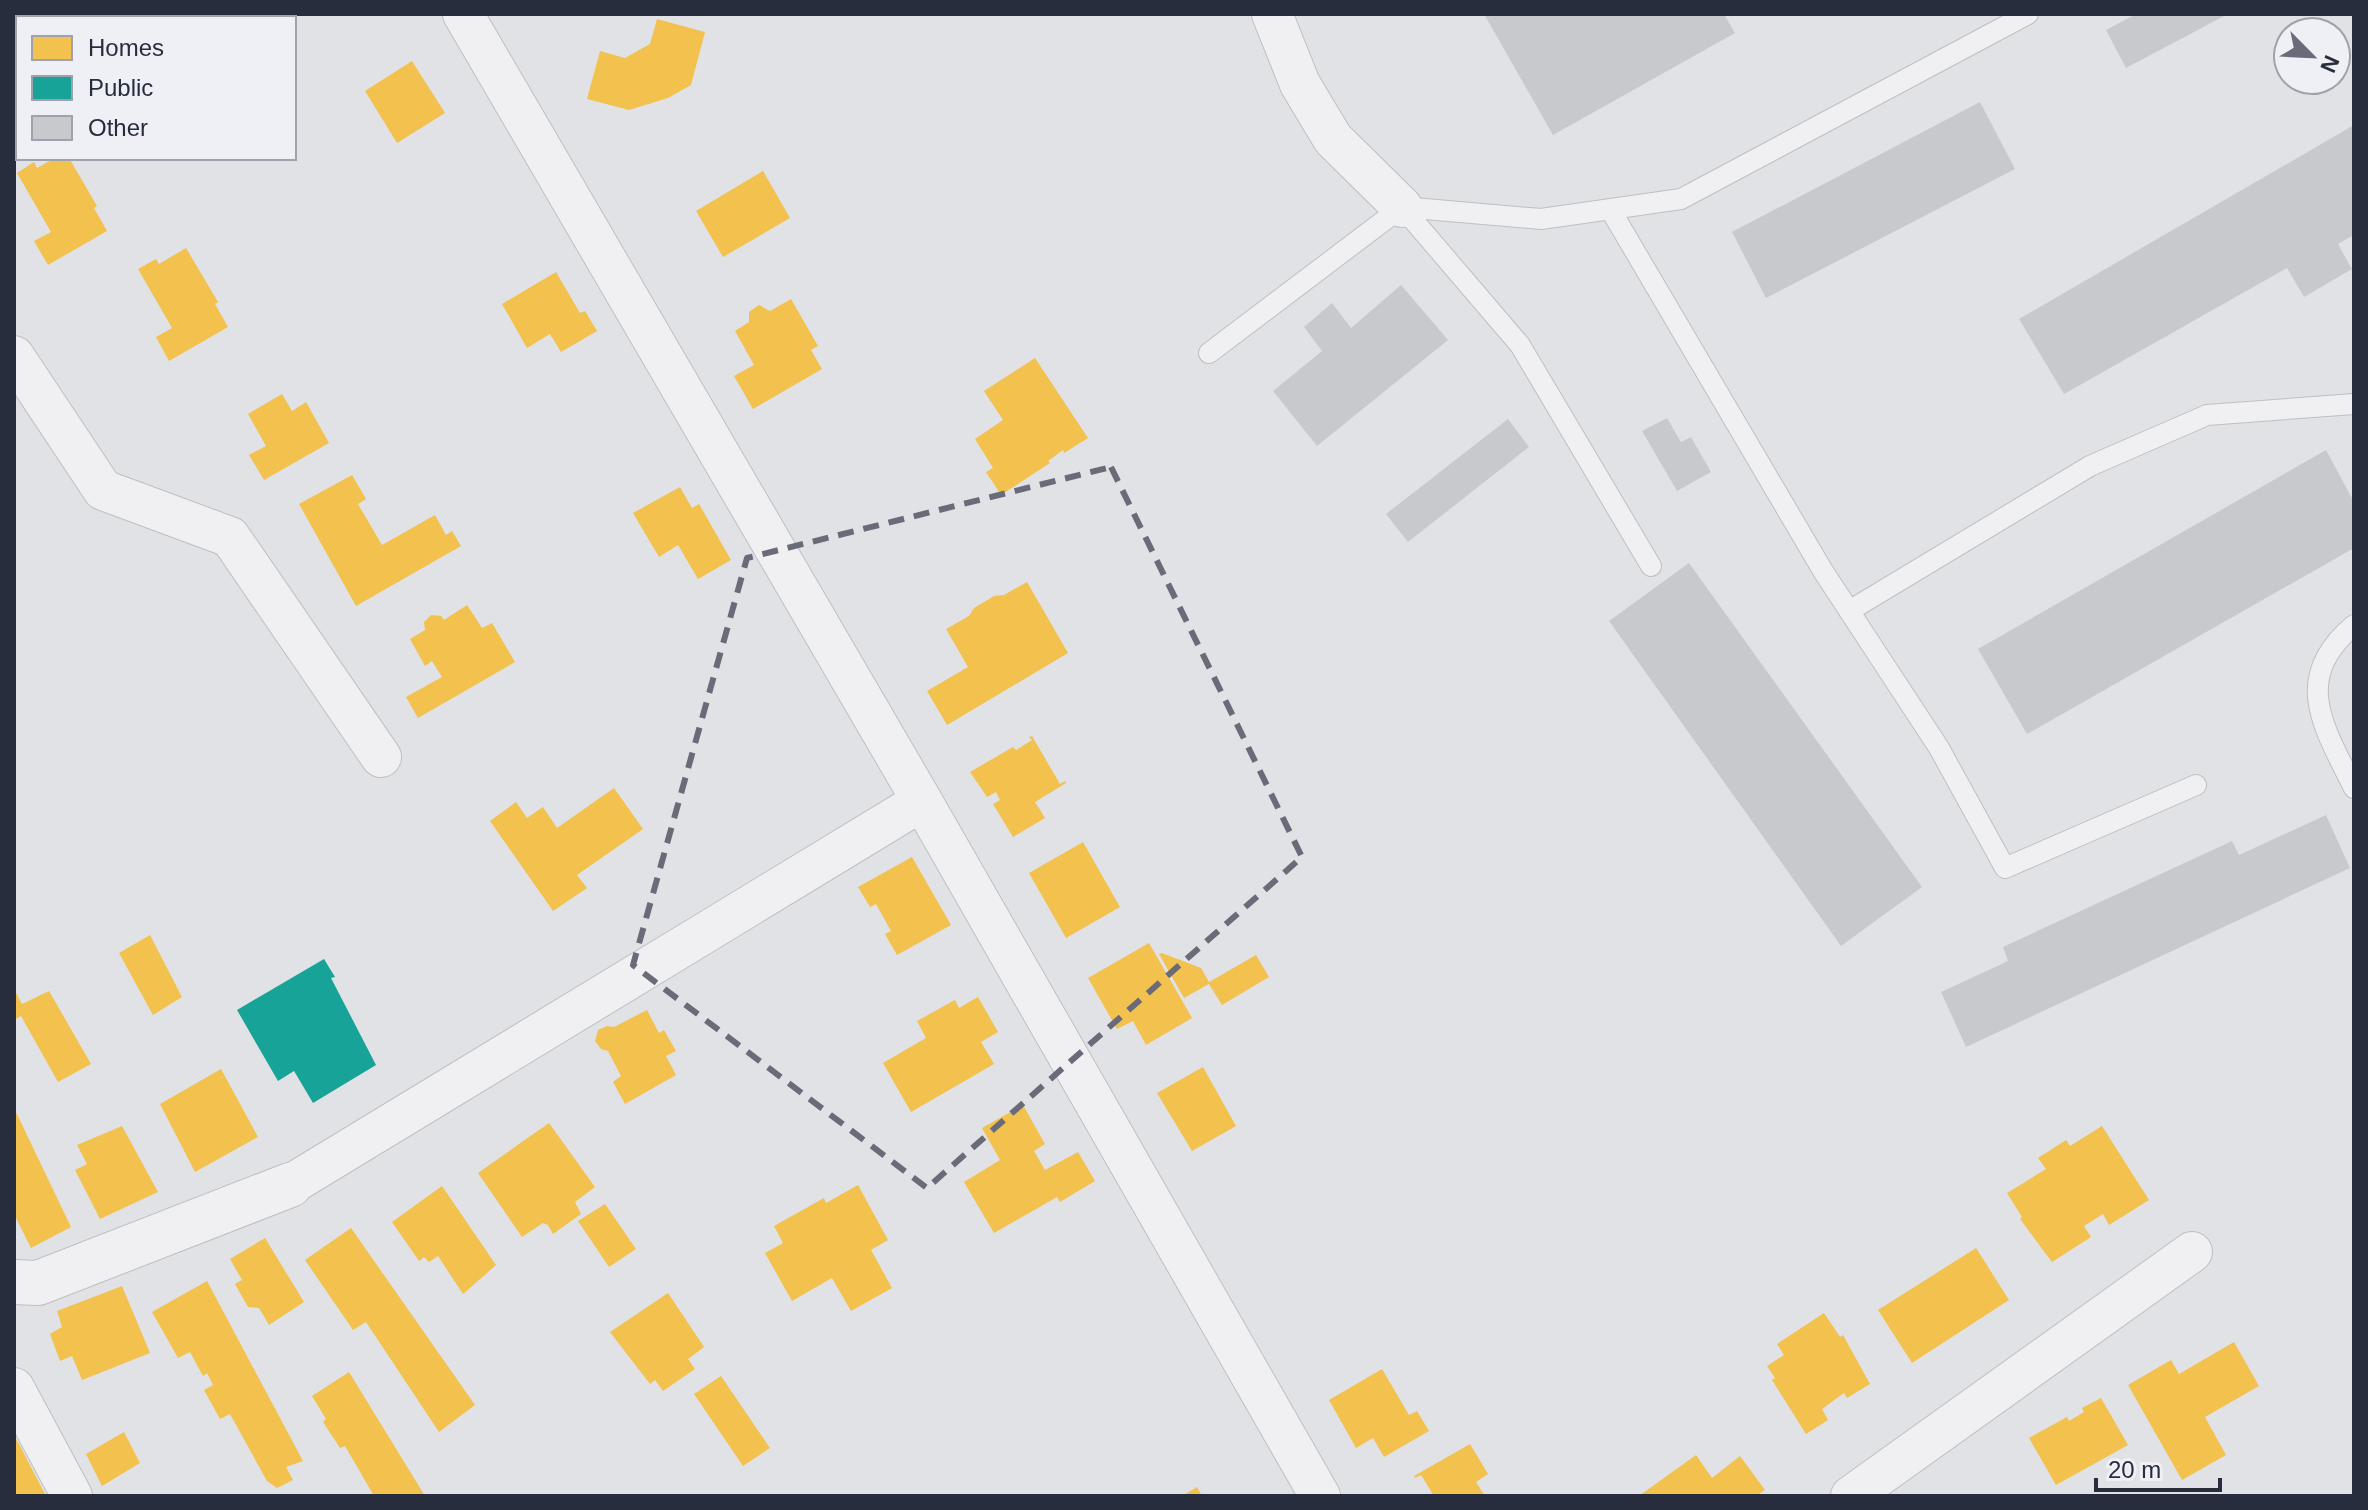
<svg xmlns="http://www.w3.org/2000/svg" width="2368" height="1510" font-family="Helvetica,sans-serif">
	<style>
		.homes { fill: #f2c14e }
		.public { fill: #17a398 }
		.building { fill: #c8c9cd }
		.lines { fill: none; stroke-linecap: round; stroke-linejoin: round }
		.service-casing { stroke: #bebfc2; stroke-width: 22 }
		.minor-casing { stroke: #bebfc2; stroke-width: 42 }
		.tertiary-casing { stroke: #bebfc2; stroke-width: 46 }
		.service { stroke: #f0f0f2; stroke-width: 20 }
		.minor { stroke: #f0f0f2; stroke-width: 40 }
		.tertiary { stroke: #f0f0f2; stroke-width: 44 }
		.marked { fill: none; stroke: #696c78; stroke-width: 6; stroke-dasharray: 16 10; stroke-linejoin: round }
	</style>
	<rect width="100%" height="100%" fill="#e1e2e5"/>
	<!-- homes -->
	<path class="homes" d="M657 19 705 32 691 85 668 98 629 110 587 99 600 51 625 58 650 44Z
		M14 23 18 31V100L14 103Z
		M412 61 445 113 397 143 365 91Z
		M55 158H69L97 206 94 208 107 231 48 265 34 241 51 232 17 173 34 162 37 168Z
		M763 171 790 218 723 257 696 211Z
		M186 248 218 302 215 304 228 327 169 361 156 337 172 328 138 269 156 259 159 264Z
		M556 272 580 313 585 311 597 331 561 352 550 334 527 348 502 304Z
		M791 299 818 346 811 350 822 369 753 409 734 376 754 365 735 331 749 322V312L759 305 770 311Z
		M1035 358 1088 438 1064 453 1063 450 1048 461 1050 463 1001 495 986 472 993 468 975 439 1003 420 984 391Z
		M282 394 292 411 306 402 329 443 264 480 249 455 266 446 248 414Z
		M352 475 366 499 358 504 382 545 435 515 446 535 452 531 461 546 356 606 299 504Z
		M680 487 692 508 699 504 731 560 698 579 678 545 659 557 633 513Z
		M1027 582 1068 653 947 725 927 691 968 667 946 629 969 616 974 608 994 596 1004 595Z
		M467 605 482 628 492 623 515 662 418 718 406 697 442 677 432 661 425 666 410 639 425 630 424 622 431 615 441 616 444 620Z
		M1032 736 1060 784 1065 781 1066 783 1035 802 1045 818 1013 837 993 804 1000 800 996 792 987 797 970 772 1013 747 1016 750 1032 740 1029 737Z
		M614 788 643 829 577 875 587 888 553 911 490 821 516 802 527 818 543 807 557 828Z
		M1083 842 1120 907 1066 938 1029 873Z
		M912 857 951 925 897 955 885 934 891 931 876 904 870 907 858 887Z
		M150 935 182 997 153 1015 119 953Z
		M1149 943 1192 1018 1146 1045 1133 1021 1117 1029 1088 978Z
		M1162 953 1201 968 1209 982 1256 955 1269 977 1222 1005 1209 984 1184 998 1159 954Z
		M14 989 22 1004 49 991 91 1064 58 1082 21 1016 14 1020Z
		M978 997 998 1032 981 1042 994 1064 911 1112 883 1063 926 1038 917 1021 955 1000 959 1008Z
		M647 1010 659 1033 664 1030 676 1051 666 1056 676 1075 625 1104 613 1082 621 1076 608 1051 601 1049 595 1041 598 1030 607 1026 614 1027Z
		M1203 1067 1236 1126 1192 1151 1157 1093Z
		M221 1069 258 1137 195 1172 160 1104Z
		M1023 1105 1045 1144 1034 1151 1045 1170 1078 1152 1095 1181 1060 1202 1057 1197 994 1233 964 1182 1000 1160 982 1128Z
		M14 1108 71 1227 31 1248 14 1214Z
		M549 1123 595 1187 575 1202 581 1214 553 1234 548 1225 543 1223 522 1237 478 1173Z
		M122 1126 158 1192 100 1219 75 1170 87 1164 77 1145Z
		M2102 1126 2149 1200 2109 1225 2103 1214 2084 1226 2091 1237 2052 1262 2020 1219 2022 1217 2007 1193 2046 1169 2038 1158 2066 1140 2070 1146Z
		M858 1185 888 1240 871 1250 892 1288 851 1311 832 1278 792 1301 765 1253 783 1243 774 1226 824 1198 826 1203Z
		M442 1186 496 1265 463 1294 438 1256 429 1262 424 1257 419 1261 392 1222Z
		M605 1204 636 1249 609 1267 578 1221Z
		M351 1228 475 1405 439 1432 366 1322 353 1330 305 1260Z
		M265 1238 304 1302 269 1325 259 1308 248 1307 235 1284 242 1280 230 1259Z
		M1976 1248 2009 1300 1912 1363 1878 1310Z
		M207 1281 303 1461 286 1467 293 1480 277 1488 267 1481 230 1414 220 1419 204 1390 213 1385 207 1373 203 1376 190 1352 178 1358 152 1312Z
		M122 1286 150 1353 82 1380 72 1356 60 1361 50 1334 62 1327 57 1311Z
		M668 1293 704 1347 688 1359 695 1369 663 1391 655 1380 650 1384 610 1332Z
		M1824 1313 1840 1337 1843 1335 1870 1384 1847 1398 1844 1393 1822 1409 1828 1420 1806 1434 1772 1380 1775 1378 1767 1366 1784 1355 1777 1344Z
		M2234 1342 2259 1386 2205 1417 2226 1455 2182 1480 2128 1385 2171 1360 2179 1374Z
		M1382 1369 1409 1415 1417 1411 1429 1431 1384 1457 1373 1438 1356 1448 1329 1400Z
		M349 1372 417 1483 425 1496H374L345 1446 340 1448 323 1422 326 1419 312 1396Z
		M721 1376 770 1448 743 1466 694 1394Z
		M2101 1398 2128 1445 2056 1485 2029 1438 2067 1417 2069 1421 2084 1412 2082 1408Z
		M124 1432 140 1463 102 1486 86 1454Z
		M14 1436 19 1444 46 1496H14Z
		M1470 1444 1488 1474 1476 1482 1485 1496H1434L1421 1475 1415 1478 1414 1476Z
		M1696 1455 1712 1478 1740 1456 1765 1490 1756 1496H1639Z
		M1197 1487 1202 1496H1182Z"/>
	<!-- public -->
	<path class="public" d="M324 959 335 977 331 978 376 1065 313 1103 294 1071 278 1081 237 1010Z"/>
	<!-- building -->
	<path class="building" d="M1484 14H1724L1735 33 1553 135Z
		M2136 14H2228L2126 68 2106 30Z
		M1980 102 2015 169 1766 298 1732 232Z
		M2354 125V235L2338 244 2352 269 2304 297 2287 268 2064 394 2019 319Z
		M1401 285 1448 340 1317 446 1273 391 1322 351 1304 327 1332 303 1351 328Z
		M1667 418 1681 442 1691 437 1711 472 1677 491 1642 431Z
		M1508 419 1529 447 1408 542 1386 514Z
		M2326 450 2354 502V548L2027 734 1978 649Z
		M1689 563 1922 887 1841 946 1609 621Z
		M2326 815 2350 868 1966 1047 1941 992 2008 961 2003 947 2232 841 2239 855Z"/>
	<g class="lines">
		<defs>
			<path id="service" d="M1402 207 1520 345 1651 566
				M1610 209 1823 571 1939 748 2005 868 2196 785
				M1209 353 1402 207 1541 219 1681 199 2028 14
				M1849 611 2090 466 2207 415 2354 404
				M2354 625C2291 678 2323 726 2354 788"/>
			<path id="minor" d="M463 14 922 801 1320 1496
				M1272 14 1300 84 1333 139 1402 207
				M14 356 103 490 230 537 381 757
				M290 1185 922 801
				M14 1388 72 1496
				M1851 1496 2192 1252"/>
			<path id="tertiary" d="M14 1282 38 1283 290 1185"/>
		</defs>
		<!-- service casing -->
		<use href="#service" class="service-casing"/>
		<!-- minor casing -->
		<use href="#minor" class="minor-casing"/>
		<!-- tertiary casing -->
		<use href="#tertiary" class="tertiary-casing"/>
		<!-- service -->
		<use href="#service" class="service"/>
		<!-- minor -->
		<use href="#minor" class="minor"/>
		<!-- tertiary -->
		<use href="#tertiary" class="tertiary"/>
	</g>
	<!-- marked area -->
	<path class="marked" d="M1111 467 1302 857 927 1188 633 965 747 558Z"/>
	<!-- border -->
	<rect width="2368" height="1510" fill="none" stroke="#282d3e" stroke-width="32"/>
	<!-- legend -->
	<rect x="16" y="16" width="280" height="144" fill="#eef0f5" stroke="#9fa2ac" stroke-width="2"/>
	<rect x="32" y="36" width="40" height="24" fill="#f2c14e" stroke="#9fa2ac" stroke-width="2"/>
	<text x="88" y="56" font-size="24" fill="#282d3e">Homes</text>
	<rect x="32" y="76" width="40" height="24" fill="#17a398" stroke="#9fa2ac" stroke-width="2"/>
	<text x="88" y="96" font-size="24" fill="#282d3e">Public</text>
	<rect x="32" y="116" width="40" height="24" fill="#c8c9cd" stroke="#9fa2ac" stroke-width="2"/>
	<text x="88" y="136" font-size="24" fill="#282d3e">Other</text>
	<!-- north arrow -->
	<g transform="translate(2312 56) rotate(114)"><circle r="38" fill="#eef0f5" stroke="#9fa2ac" stroke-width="2"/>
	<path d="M0-6L14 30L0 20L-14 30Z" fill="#696c78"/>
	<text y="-12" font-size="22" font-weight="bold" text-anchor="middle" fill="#282d3e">N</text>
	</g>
	<!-- scale -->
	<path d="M2096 1478v12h124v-12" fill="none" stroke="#282d3e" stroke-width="4"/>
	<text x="2108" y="1478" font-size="24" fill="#282d3e" stroke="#eef0f5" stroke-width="6" paint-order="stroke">20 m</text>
</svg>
